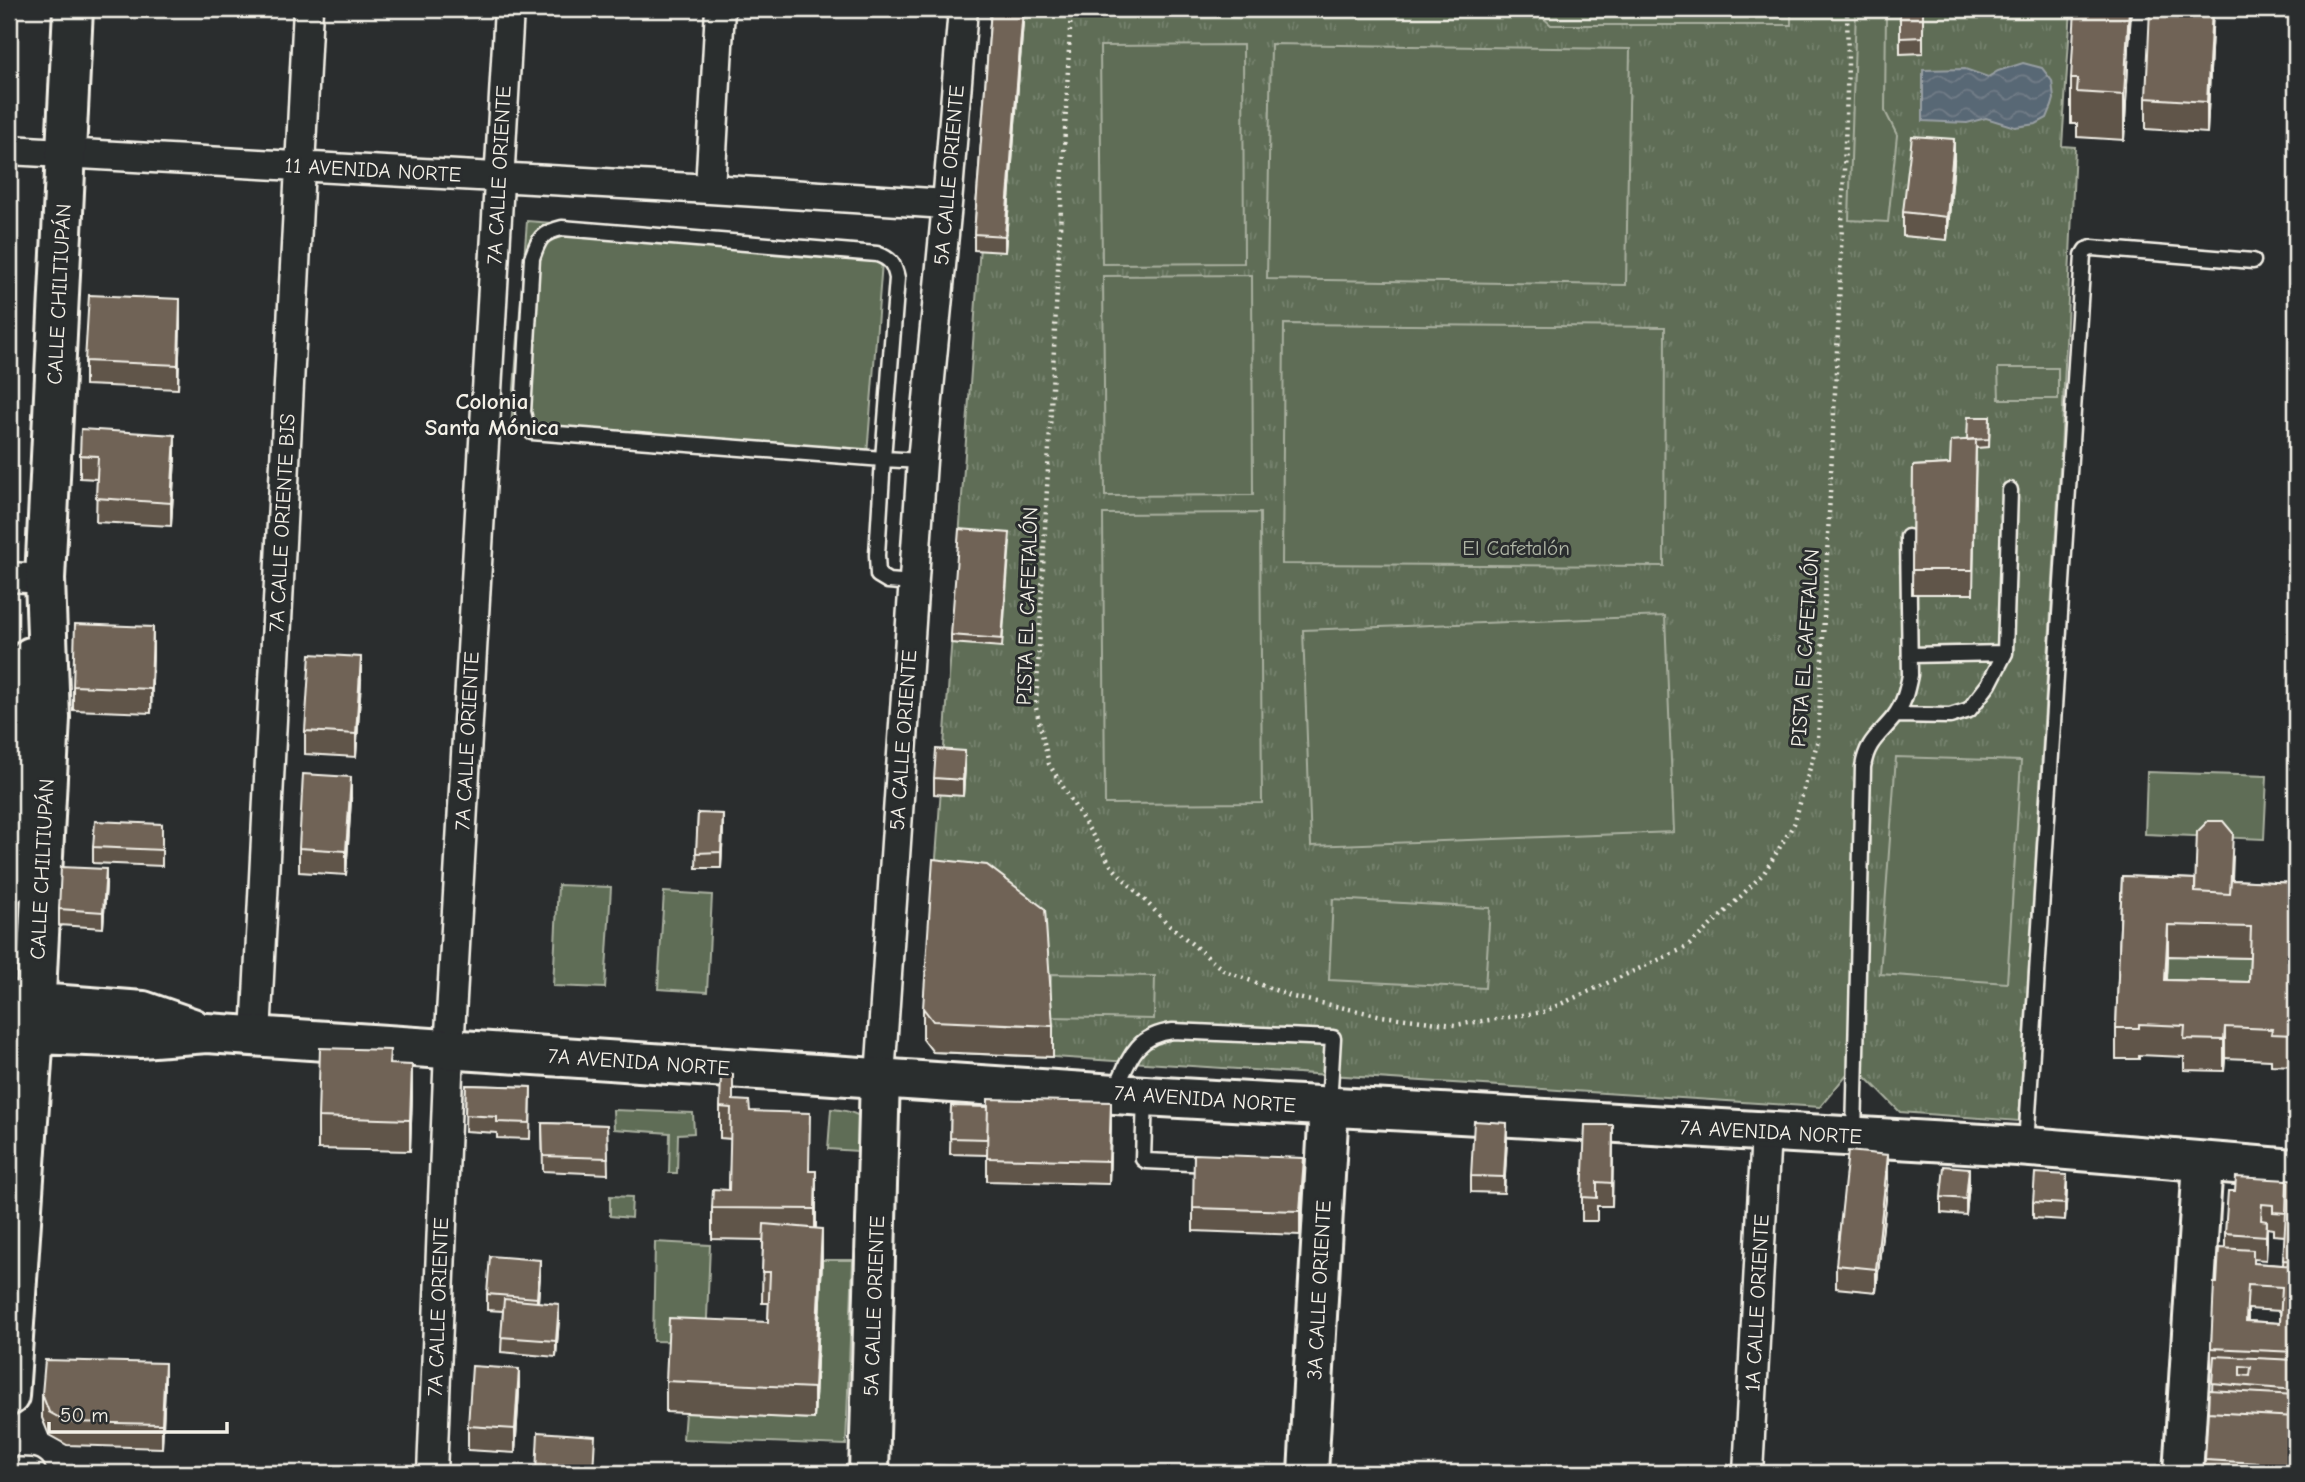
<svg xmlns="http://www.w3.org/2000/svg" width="2305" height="1482" font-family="'Comic Neue',sans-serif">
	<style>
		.park { fill: url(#park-tufts); stroke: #a9af9f; stroke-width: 2 }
		.garden { fill: #5e6d56; stroke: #a9af9f; stroke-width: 2 }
		.water { fill: url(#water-waves); stroke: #979ea2; stroke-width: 2 }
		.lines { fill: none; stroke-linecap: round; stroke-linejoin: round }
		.lane-casing { stroke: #f4f1e8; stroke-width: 19 }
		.street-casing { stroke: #f4f1e8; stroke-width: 33 }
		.secondary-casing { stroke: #f4f1e8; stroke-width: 44 }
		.path { stroke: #f4f1e8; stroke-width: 4.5; stroke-dasharray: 2 5; stroke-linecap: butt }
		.lane { stroke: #2a2d2e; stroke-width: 14 }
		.street { stroke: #2a2d2e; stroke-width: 28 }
		.secondary { stroke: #2a2d2e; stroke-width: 38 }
		.wall { fill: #60554a; stroke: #f4f1e8; stroke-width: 2; fill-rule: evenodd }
		.shaded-wall { fill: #4e453c; stroke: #f4f1e8; stroke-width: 2 }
		.building { fill: #706356; stroke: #f4f1e8; stroke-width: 2; fill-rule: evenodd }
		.labels { text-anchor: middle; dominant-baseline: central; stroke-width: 6; stroke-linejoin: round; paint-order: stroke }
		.street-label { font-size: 21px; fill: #f4f1e8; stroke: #2a2d2e }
		.park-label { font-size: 21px; fill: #b0b6a6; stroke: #2a2d2e }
		.neighbourhood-label { font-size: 23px; font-weight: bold; fill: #f4f1e8; stroke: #2a2d2e }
	</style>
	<defs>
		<pattern id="park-tufts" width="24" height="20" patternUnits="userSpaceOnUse" patternTransform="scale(1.75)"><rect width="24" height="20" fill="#5e6d56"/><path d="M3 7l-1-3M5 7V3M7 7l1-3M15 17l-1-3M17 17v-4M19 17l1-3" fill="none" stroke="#76826e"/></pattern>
		<pattern id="water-waves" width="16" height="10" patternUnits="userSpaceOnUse" patternTransform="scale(1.75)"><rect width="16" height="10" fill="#596774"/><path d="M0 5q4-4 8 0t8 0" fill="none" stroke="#717d88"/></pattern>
	</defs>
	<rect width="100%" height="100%" fill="#2a2d2e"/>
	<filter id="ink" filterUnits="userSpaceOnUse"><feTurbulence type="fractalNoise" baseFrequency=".0143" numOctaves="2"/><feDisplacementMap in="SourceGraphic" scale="14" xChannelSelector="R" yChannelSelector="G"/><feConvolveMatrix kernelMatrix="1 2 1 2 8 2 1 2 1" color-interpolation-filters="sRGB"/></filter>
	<g filter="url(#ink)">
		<!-- park -->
		<path class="park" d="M997 9H2071L2062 146 2075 147 2061 452 2019 1121 1900 1112 1859 1070 1851 1069 1820 1107 1053 1057 933 1052 923 1039Z"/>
		<!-- garden -->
		<path class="garden" d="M1538 9H1791V25H1551L1541 16Z
			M1856 9H1886L1885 111 1897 135 1888 222 1849 220Z
			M1271 44 1630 49 1626 285 1267 279Z
			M1243 45 1244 263 1102 264 1100 46Z
			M527 221 883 249 867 455 511 428Z
			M1252 275 1253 495 1105 496 1103 276Z
			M1284 324 1665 327 1664 566 1282 564Z
			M1998 368H2058V399H1999Z
			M1260 513 1262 803 1105 804 1103 514Z
			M1665 616 1674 832 1311 846 1303 630Z
			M1896 757 2021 761 2007 983 1880 974Z
			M2147 772 2267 776 2264 839 2145 834Z
			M558 885 611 887 605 988 553 986Z
			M664 892 712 895 707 992 658 989Z
			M1333 899 1490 908 1485 988 1329 980Z
			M2168 956 2251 958 2249 1013 2165 1011Z
			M1051 974 1155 976 1154 1019 1050 1017Z
			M831 1109C867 1112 865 1119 873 1152L828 1149Z
			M613 1110 693 1113 694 1133 678 1134 677 1173H669L670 1133 614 1129Z
			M610 1196 632 1197 631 1218 610 1216Z
			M655 1242 710 1245 706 1342 653 1341Z
			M822 1260H853L846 1445 683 1439 685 1413 814 1419Z"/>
		<!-- water -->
		<path class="water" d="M2023 63 2042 68 2052 81 2054 99 2052 106 2047 118 2036 124 2015 127 1986 118 1967 123 1923 121V70L1965 69 1988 77 1998 71Z"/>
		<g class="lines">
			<defs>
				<path id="lane" d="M562 228 877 254C891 259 894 264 897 278L883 459 532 432 526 424 523 412 532 258C539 238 541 233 562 228Z
					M913 583 888 581 878 575 877 555 883 459 922 461
					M1910 655 2005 653
					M1896 715 1950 716 1969 710 1989 684 2005 653 2010 490
					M1114 1093C1129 1061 1133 1036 1173 1031L1333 1038 1329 1105
					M1145 1097 1143 1159 1146 1161 1211 1164
					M1854 1135 1863 767C1867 741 1879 736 1894 717 1904 704 1907 690 1910 675L1908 537
					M2026 1145 2083 255 2086 250 2092 248 2253 261"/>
				<path id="street" d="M9 150 710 189 947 204
					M710 189 720 9
					M9 577 45 579
					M256 1036 308 9
					M880 1077 922 461 947 204 963 9
					M9 1472 31 1473
					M432 1473 449 1050 509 9
					M1748 1473 1766 1132"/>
				<path id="secondary" d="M9 884 20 722 31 657
					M10 1001 143 1011 192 1028
					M9 1033 140 1038 207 1033 1145 1096 2018 1146 2296 1169
					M9 1396 34 1033 50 718 45 579 73 9
					M869 1473 880 1077
					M1308 1473 1329 1106
					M2183 1473 2203 1162"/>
			</defs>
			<!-- lane casing -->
			<use href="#lane" class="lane-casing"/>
			<!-- street casing -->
			<use href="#street" class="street-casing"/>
			<!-- secondary casing -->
			<use href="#secondary" class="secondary-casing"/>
			<!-- path -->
			<path class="path" d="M1071 9 1036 708 1049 764 1112 867 1166 922 1223 970 1293 997 1382 1016 1455 1025 1543 1012 1687 947 1724 913 1764 873 1794 824 1818 740 1838 330 1848 64 1847 9"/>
			<!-- lane -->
			<use href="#lane" class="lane"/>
			<!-- street -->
			<use href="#street" class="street"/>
			<!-- secondary -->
			<use href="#secondary" class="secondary"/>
		</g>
		<!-- wall -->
		<path class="wall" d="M991 9H1024L1005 252 974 250V234Z
			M1900 9H1923V53L1900 54Z
			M2131 9 2124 140 2077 137V124H2071V79Z
			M2213 9 2207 133 2146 129V98Z
			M1954 162 1947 240 1903 236V212Z
			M180 323 178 389 85 385V361Z
			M1990 417 1989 447 1976 448 1973 594H1912L1913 466 1950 464 1967 440Z
			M80 455 175 458 171 526 96 522 97 479 80 478Z
			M1010 541 1002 647 951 643V635Z
			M153 651 151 713 73 710V686Z
			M361 681 356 757 305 754V731Z
			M965 767 963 796 934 794V778Z
			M351 800 346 875 299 872V848Z
			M698 813 723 830 721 868H696Z
			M162 824V866L93 863V847Z
			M2233 857 2232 880 2296 883 2294 1066 2271 1065V1060L2225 1058 2224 1071 2184 1070V1057L2139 1055V1059H2116V1028L2122 876 2195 879ZM2168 956 2250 958 2249 982 2167 980Z
			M106 885 103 928 59 925V909Z
			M923 1008 1053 1026V1057L933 1052 923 1039Z
			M390 1064 412 1096 410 1151 318 1149V1117Z
			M466 1085 531 1087 530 1139 497 1138V1133L465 1131Z
			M733 1100 750 1111 809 1171 816 1202V1228L822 1260 814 1419 666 1412V1381L768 1322 769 1303H762L763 1240 712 1239V1208L729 1190 731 1139 720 1138V1107Z
			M951 1106 1111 1126 1109 1184 987 1181V1155L950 1154Z
			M542 1123 607 1125 608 1174 543 1171Z
			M1507 1139 1504 1193 1471 1192V1176Z
			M1613 1149 1612 1206H1597V1221H1582V1197Z
			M1888 1179 1876 1292 1836 1288V1265Z
			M2287 1180H2296V1473H2204L2205 1460 2212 1391 2213 1371H2211V1348L2225 1248V1233L2235 1191ZM2267 1228 2273 1229V1235L2285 1236 2283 1265 2253 1263V1259L2266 1260ZM2248 1309 2280 1311V1323L2248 1321Z
			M1304 1182 1300 1235 1193 1231V1208Z
			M1969 1184 1966 1215 1941 1213V1197Z
			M2067 1191 2065 1220 2033 1218V1202Z
			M540 1276 538 1302 559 1319 556 1357 501 1352 503 1311 487 1310V1294Z
			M165 1387 162 1448 67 1445 49 1435 42 1418V1394Z
			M519 1392 515 1453 468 1450V1426Z"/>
		<!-- shaded-wall -->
		<path class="shaded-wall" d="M1023 9H1024L1005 252V236Z
			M2129 9H2131L2124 140V95Z
			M2212 9H2213L2207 133V102Z
			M1954 139V162L1947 240V217Z
			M180 299V323L178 389V365Z
			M175 435V458L171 526V503Z
			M153 627V651L151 713V689Z
			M361 657V681L356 757V734Z
			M965 751V767L963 796V780Z
			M351 777V800L346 875V851Z
			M723 814V830L721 868V852Z
			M106 869V885L103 928V912Z
			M2168 925V956L2165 1011V980Z
			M2296 984V1015L2294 1066V1035Z
			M2225 1027V1058L2224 1071V1040Z
			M412 1065V1096L410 1151V1120Z
			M1111 1102V1126L1109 1184V1161Z
			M1507 1123V1139L1504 1193V1177Z
			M1613 1125V1149L1612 1206V1183Z
			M1888 1155V1179L1876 1292V1269Z
			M1304 1158V1182L1300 1235V1211Z
			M1969 1168V1184L1966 1215V1199Z
			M816 1171V1202L815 1241V1209Z
			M2067 1175V1191L2065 1220V1204Z
			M2267 1221V1244L2266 1260V1236Z
			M822 1229V1260L814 1419V1388Z
			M540 1260V1276L537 1314V1298Z
			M559 1304V1319L556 1357V1341Z
			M165 1363V1387L162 1448V1424Z
			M519 1369V1392L515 1453V1429Z"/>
		<!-- building -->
		<path class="building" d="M991 9H1023L1005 236 974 234Z
			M1900 9H1923V37L1900 38Z
			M2075 9H2129L2124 95 2077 92 2078 79H2071Z
			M2150 9H2212L2207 102 2146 98Z
			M1912 136 1954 139 1947 217 1903 212Z
			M89 295 180 299 178 365 85 361Z
			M1968 417H1990L1989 439 1967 440Z
			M81 429 175 435 171 503 96 498 98 456 80 455Z
			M1976 439 1973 570H1912L1913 466 1950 464 1951 441Z
			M959 529 1010 533 1002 639 951 635Z
			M75 624 153 627 151 689 73 686Z
			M310 654 361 657 356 734 305 731Z
			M936 749 965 751 963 780 934 778Z
			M303 774 351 777 346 851 299 848Z
			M698 813 723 814 721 852 696 853Z
			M95 821 162 824V850L93 847Z
			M2208 821H2223L2233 833 2230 894 2195 892 2197 832Z
			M933 859 987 865 1045 909 1053 1026 933 1021 923 1008Z
			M61 867 106 869 103 912 59 909Z
			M2122 876 2195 879V892L2230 894 2231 880 2296 883V984L2294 1035 2271 1034 2272 1029 2225 1027 2224 1040 2184 1039 2185 1026 2139 1024V1028H2116ZM2168 925 2251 927 2249 982 2165 980Z
			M320 1048 390 1050 389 1064 412 1065 410 1120 318 1117Z
			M721 1073 733 1074V1100L749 1101 750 1111 810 1113 809 1171H816L815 1209 712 1208 713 1189 729 1190 731 1108 720 1107Z
			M466 1085 531 1087 530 1123 497 1122V1117L465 1115Z
			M988 1099 1111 1102 1109 1161 987 1158Z
			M951 1106 988 1107 987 1139 950 1138Z
			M1474 1121 1507 1123 1504 1177 1471 1176Z
			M542 1123 607 1125 608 1158 543 1156Z
			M1585 1125H1613L1612 1183 1597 1182V1198L1582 1197Z
			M1848 1151 1888 1155 1876 1269 1836 1265Z
			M1194 1154 1304 1158 1300 1211 1193 1208Z
			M1944 1166 1969 1168 1966 1199 1941 1197Z
			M2035 1173 2067 1175 2065 1204 2033 1202Z
			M2236 1177 2287 1180 2286 1213 2273 1212V1205L2262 1204 2261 1220 2267 1221 2266 1236 2225 1233 2228 1191H2235Z
			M2288 1179 2296 1180V1225L2295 1240H2296V1261L2283 1260Z
			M764 1224 822 1229 814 1388 666 1381 669 1318 768 1322 770 1272H762Z
			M2219 1248 2253 1250V1263L2296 1266V1352L2211 1348 2214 1283H2217ZM2248 1285 2282 1287 2280 1323 2246 1321Z
			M490 1256 540 1260 537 1298 487 1294Z
			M504 1299 559 1304 556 1341 501 1337Z
			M2214 1356 2296 1360V1390L2212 1383ZM2240 1366 2251 1367 2250 1376 2240 1375Z
			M45 1360 165 1363 162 1424 67 1422 49 1412 42 1394Z
			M472 1366 519 1369 515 1429 468 1426Z
			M2209 1390 2296 1395V1417L2208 1412Z
			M2208 1412 2296 1417V1473H2258L2259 1463 2205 1460Z
			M538 1432 595 1436 593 1473H536Z
			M926 1465 970 1467V1473H925Z
			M2205 1467 2258 1470V1473H2204Z"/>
	</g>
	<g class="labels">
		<!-- street labels -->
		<g class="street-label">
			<text transform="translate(373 170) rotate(3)">11 AVENIDA NORTE</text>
			<text transform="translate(499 175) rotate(-87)">7A CALLE ORIENTE</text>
			<text transform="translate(949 175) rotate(-85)">5A CALLE ORIENTE</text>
			<text transform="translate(59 294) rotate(-87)">CALLE CHILTIUPÁN</text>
			<text transform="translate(282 523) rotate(-87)">7A CALLE ORIENTE BIS</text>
			<text transform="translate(1027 606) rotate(-88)">PISTA EL CAFETALÓN</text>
			<text transform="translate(1805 648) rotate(-86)">PISTA EL CAFETALÓN</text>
			<text transform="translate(903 740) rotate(-86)">5A CALLE ORIENTE</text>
			<text transform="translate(467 741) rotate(-87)">7A CALLE ORIENTE</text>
			<text transform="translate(42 869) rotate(-87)">CALLE CHILTIUPÁN</text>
			<text transform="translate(639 1062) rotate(4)">7A AVENIDA NORTE</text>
			<text transform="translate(1205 1099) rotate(4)">7A AVENIDA NORTE</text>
			<text transform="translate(1771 1132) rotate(3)">7A AVENIDA NORTE</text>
			<text transform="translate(1319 1290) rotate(-87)">3A CALLE ORIENTE</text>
			<text transform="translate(1757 1303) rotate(-87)">1A CALLE ORIENTE</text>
			<text transform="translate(874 1306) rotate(-88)">5A CALLE ORIENTE</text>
			<text transform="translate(438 1307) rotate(-88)">7A CALLE ORIENTE</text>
		</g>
		<!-- park labels -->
		<g class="park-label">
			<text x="1516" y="548">El Cafetalón</text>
		</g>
		<!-- neighbourhood labels -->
		<g class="neighbourhood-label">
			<text x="492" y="401">Colonia<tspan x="492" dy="26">Santa Mónica</tspan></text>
		</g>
	</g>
	<!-- margin -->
	<rect width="2305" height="1482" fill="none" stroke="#2a2d2e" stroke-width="35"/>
	<rect x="18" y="18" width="2270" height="1447" fill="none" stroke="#f4f1e8" stroke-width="2.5" filter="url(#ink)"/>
	<!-- scale -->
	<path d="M49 1422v10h178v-10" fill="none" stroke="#f4f1e8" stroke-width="3.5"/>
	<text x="60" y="1422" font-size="21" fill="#f4f1e8" stroke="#2a2d2e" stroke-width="5" paint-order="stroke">50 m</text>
</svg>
